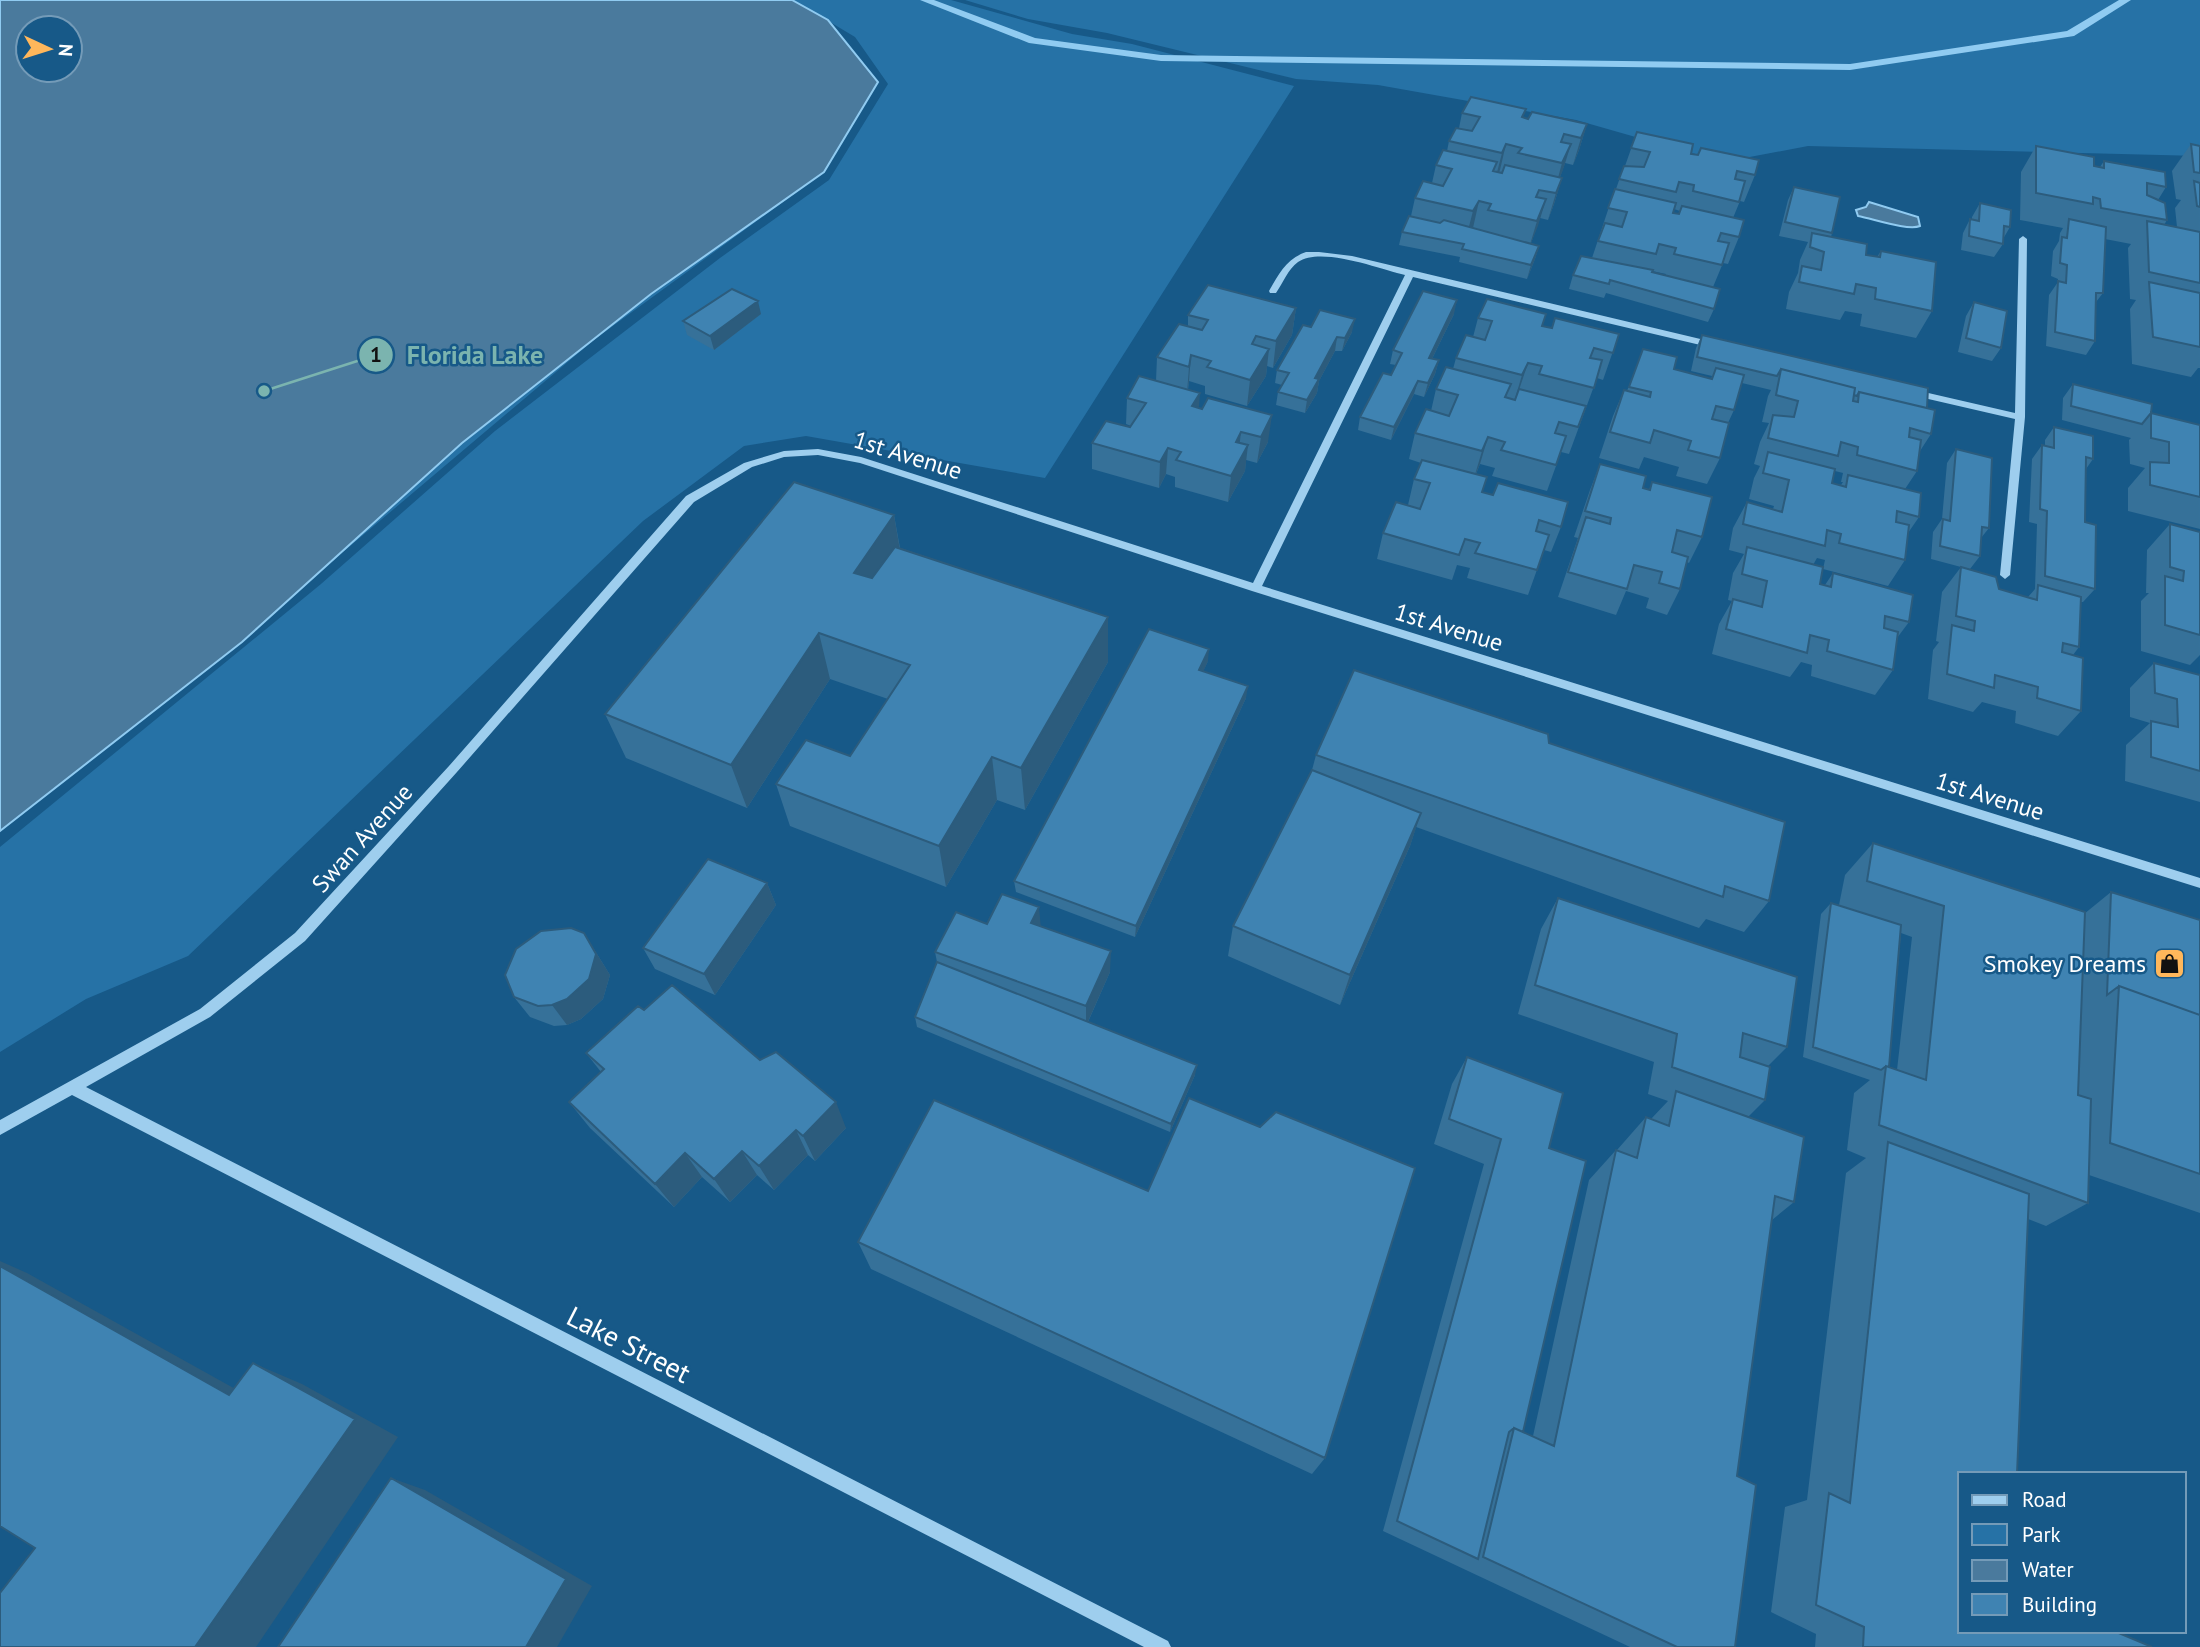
<svg xmlns="http://www.w3.org/2000/svg" width="2200" height="1647" font-family="'PT Sans',sans-serif">
	<style>
		.green { fill: #2672a6; fill-rule: evenodd }
		.water { fill: #4a7a9d; stroke: #90cbf1; stroke-width: 2; fill-rule: evenodd }
		.lines { fill: none; stroke-linecap: round; stroke-linejoin: round }
		.stream { fill: #90cbf1; fill-rule: evenodd }
		.minor { fill: #9eceee; fill-rule: evenodd }
		.wall { fill: #367199; fill-rule: evenodd }
		.shaded-wall { fill: #2c5c7d }
		.building { fill: #3f83b2; stroke: #2c5c7d; stroke-width: 2 }
		.labels { text-anchor: middle; dominant-baseline: central; stroke-width: 5; stroke-linejoin: round; paint-order: stroke }
		.street-label { font-size: 24px; fill: #fff; stroke: #175988 }
		.poi-label { font-size: 24px; fill: #fff; stroke: #175988; text-anchor: end }
		.near-street-label { font-size: 28px; fill: #fff; stroke: #175988 }
		.leader { fill: none; stroke: #7bb4af; stroke-width: 2.5 }
		.callout-dot { fill: #7bb4af; stroke: #175988; stroke-width: 2.5 }
		.mark-label { font-size: 21px; text-anchor: middle; font-weight: bold; fill: #111 }
		.callout-label { font-size: 26px; text-anchor: middle; font-weight: bold; fill: #7bb4af; stroke: #175988; stroke-width: 5; stroke-linejoin: round; paint-order: stroke }
	</style>
	<rect width="100%" height="100%" fill="#175988"/>
	<!-- green -->
	<path class="green" d="M0 0H951L1072 34 1132 44 1294 86 1045 478 806 436 744 446 643 521 188 956 86 999 0 1052V847L321 584 495 431 720 258 829 180 888 84 855 37 830 22 878 82 824 172 595 339 169 699ZM28 28H70V70H28Z
		M965 0H2200V156L1808 146 1723 162 1576 120 1378 85 1296 79 1107 33 1028 19Z"/>
	<!-- water -->
	<path class="water" d="M0 0H792L828 20 878 82 824 172 651 294 462 443 242 642 0 831ZM28 28H70V70H28Z
		M1869 202 1918 217 1920 226C1908 231 1874 219 1858 216L1856 210 1866 207Z"/>
	<g class="lines">
		<!-- stream -->
		<path class="stream" d="M920 0H934L1035 38 1161 55 1850 64 2067 31 2119 0H2131L2074 36 1850 70 1161 61 1029 43Z"/>
		<!-- minor -->
		<path class="minor" d="M2023 236 2027 239 2025 417 2010 575 2005 579 2000 575 2015 419 1911 395 1906 392 1911 389 2015 413 2019 239Z
			M1306 252H1319L1352 256 1713 342 1718 345 1713 348 1413 277 1262 586 2200 878V888L1252 591 860 463 818 455 784 457 752 467 694 502 457 772 305 941 210 1017 86 1087 1168 1641 1171 1647H1144L72 1095 0 1135V1120L200 1009 295 933 449 766 686 496 744 463 784 451 818 449 861 457 1253 583 1405 275C1380 269 1321 246 1298 262 1288 269 1283 283 1276 293H1270L1269 291C1279 274 1286 259 1306 252Z"/>
	</g>
	<!-- wall -->
	<path class="wall" d="M1462 113 1587 124 1579 150 1573 165 1565 163 1560 177 1562 178 1554 204 1548 220 1540 218 1531 243 1539 246 1535 259 1527 279 1459 262 1460 257 1399 245 1402 232 1411 216 1415 198 1432 183 1436 165 1447 151 1449 141 1459 128Z
		M1637 132 1691 154 1755 175 1744 202 1740 201 1733 218 1739 237 1728 264 1723 263 1713 287 1714 309 1708 322 1606 293 1604 298 1569 289 1573 275 1592 258 1615 189H1616L1624 166H1625ZM1674 209 1680 211 1679 214 1673 213ZM1652 271 1666 274 1665 276 1652 272Z
		M2191 144 2200 146V368H2198L2191 377 2132 364 2130 309 2136 300 2130 299 2128 248 2131 244 2105 239 2103 293 2096 302 2095 341 2086 355 2046 346 2049 295 2058 282V279L2051 276 2053 251 2059 241 2060 233 2063 228 2020 220 2021 172 2036 146 2094 166 2100 167 2104 161 2166 187 2158 200 2167 220 2164 225 2177 227 2175 208 2181 200 2176 199 2172 171Z
		M1794 187 1832 233 1831 237 1866 255 1877 257 1881 251 1932 311 1916 338 1860 326 1862 314 1845 311 1840 320 1786 309 1789 292 1798 273 1800 260 1808 242 1779 236 1788 200Z
		M1980 203 2010 227 2003 239V244L1994 257 1961 250 1963 233 1970 219H1972V217Z
		M1974 302 2001 348 1992 361 1958 352 1966 316Z
		M1296 308 1292 335 1273 368 1267 366 1266 376 1247 406 1205 394V386L1189 381 1188 390 1199 408 1202 409 1208 398 1268 442 1257 463 1246 460 1245 471 1228 502 1175 487V477L1166 474 1159 488 1092 469V443L1130 427 1131 426 1126 424 1127 398 1156 381 1157 357 1188 326V315Z
		M761 314 714 350 687 335 683 321Z
		M1454 314 1432 359 1439 360 1435 374 1424 397 1414 394 1391 440 1358 430 1360 417 1391 375 1396 365 1390 364 1393 350Z
		M1478 318 1542 326 1552 328 1619 334 1603 380 1597 378 1569 454 1561 452 1547 491 1492 476 1495 468 1480 464 1476 474 1483 492 1561 527 1551 552 1544 550 1528 595 1467 578 1470 568 1457 565 1452 580 1377 559 1383 533 1420 509 1408 505 1414 479 1421 463 1409 459 1415 433 1431 411 1436 389 1453 369 1456 358 1473 337Z
		M1311 327 1352 332 1342 351H1335L1319 381 1317 393 1305 413 1276 405 1278 392 1282 385 1275 383 1277 370Z
		M1702 335 1927 408 1931 434 1920 451 1917 471 1905 489 1919 517 1908 533 1905 560 1888 586 1823 569 1825 560 1817 558 1813 565 1820 584 1825 585 1833 573 1909 622 1897 638 1893 670 1875 695 1811 676 1812 665 1801 662 1790 677 1712 654 1719 624 1732 601 1728 600 1733 573 1744 554 1729 550 1733 528 1747 502 1773 509 1774 506 1749 499 1754 478 1760 466 1754 464 1760 442 1769 423 1762 422 1768 396 1771 390 1742 383 1734 410 1728 423 1720 458 1707 484 1676 476 1679 467 1644 457 1639 469 1599 458 1613 416 1624 390 1627 391 1643 349 1674 369 1711 379 1712 376 1691 371 1696 348ZM1835 471 1843 473 1841 482H1843L1841 485 1832 483Z
		M2073 384 2151 413 2200 425V529L2128 511V488L2145 468 2130 464 2129 440 2131 438 2062 420 2063 398Z
		M2054 427 2093 459 2086 469 2085 522 2095 589 2083 602H2081L2079 647 2073 655 2081 711 2058 736 2015 723 2016 711 1982 702 1973 712 1928 699 1933 650 1939 642 1936 641 1942 592 1961 567 1931 559 1933 532 1942 519 1947 463 1956 449 1989 528 1981 538 1980 556 1970 569 1999 589 2028 597 2035 589 2037 524 2029 522 2032 459 2042 445 2045 446V440Z
		M1600 464 1643 488 1649 490 1652 482 1702 537 1689 563 1687 562 1680 589 1667 615 1646 608 1649 598 1626 591 1616 615 1558 597 1578 538 1574 537 1590 490Z
		M894 515 900 548 1108 617V662L1025 810 997 800 946 887 790 826 776 784 850 756 888 699 830 679 747 808 626 758 605 714Z
		M2170 524 2200 532V655L2190 665 2141 651V601L2149 593H2146L2147 550Z
		M1208 661 1203 671 1246 698 1135 937 1016 892 1014 881Z
		M2154 663 2200 675V802L2125 781 2126 745 2150 723 2130 717V688Z
		M1549 743 1769 901 1744 932 1706 919 1699 928 1416 827 1410 846 1340 1005 1228 956 1233 926 1312 770 1316 755Z
		M1873 843 2084 914 2111 892 2200 920V1213L2089 1175 2088 1203 2046 1226 2028 1219 1960 1631 2152 1647H1815L1816 1634 1771 1612 1785 1507 1807 1500 1846 1173 1866 1158 1847 1150 1854 1093 1870 1080 1803 1057 1821 914 1831 903 1839 905 1845 875ZM1901 933 1912 937 1897 1070 1889 1067Z
		M767 883 776 905 715 995 655 969 643 948Z
		M1558 898 1787 1047 1768 1066 1765 1100 1748 1117 1794 1202 1772 1220 1737 1476 1735 1647H1630L1383 1531 1484 1164 1434 1144 1452 1084 1467 1057 1549 1148 1523 1432 1533 1436 1589 1180 1616 1150H1617L1646 1117 1651 1119 1668 1101 1648 1094 1654 1062 1518 1014 1541 929Z
		M987 924 1041 926 1110 972 1088 1022 1195 1075 1170 1132 917 1027 915 1017 937 962 935 952Z
		M584 933 610 975 603 999 581 1019 567 1025 554 1026 530 1017 514 997Z
		M644 1010 760 1060 846 1128 815 1161 808 1155 774 1190 757 1175 730 1202 702 1177 674 1207 590 1128 569 1102 601 1072 586 1053Z
		M858 1242 1325 1458 1312 1474 871 1269Z"/>
	<!-- shaded-wall -->
	<path class="shaded-wall" d="M1587 124 1579 150 1573 165 1581 138Z
		M1506 144 1500 170 1495 180 1502 153Z
		M1571 144 1563 170 1555 189 1562 163Z
		M1562 178 1554 204 1548 220 1556 193Z
		M1546 199 1538 226 1529 248 1537 221Z
		M1479 201 1473 228 1466 238 1473 211Z
		M1539 246 1535 259 1527 279 1531 265Z
		M1457 300 1454 314 1426 371 1429 358Z
		M758 301 761 314 714 350 710 336Z
		M1296 308 1292 335 1273 368 1276 341Z
		M1355 319 1352 332 1342 351 1345 338Z
		M1337 337 1335 351 1319 381 1317 393 1305 413 1307 400 1315 378Z
		M1269 349 1266 376 1247 406 1250 380Z
		M1191 355 1189 381 1187 393 1189 367Z
		M1439 360 1435 374 1424 397 1428 383Z
		M1528 363 1519 390 1514 402 1522 375Z
		M1418 381 1414 394 1391 440 1394 427Z
		M1200 393 1198 420 1192 406Z
		M1272 415 1268 442 1257 463 1261 437Z
		M1241 432 1238 458 1236 442Z
		M1488 437 1480 464 1474 478 1482 451Z
		M1248 445 1245 471 1228 502 1231 476Z
		M1168 448 1166 474 1159 488 1160 462Z
		M894 515 902 562 863 619 854 573Z
		M1108 617V662L1025 810 1021 768Z
		M819 633 830 679 747 808 731 765Z
		M1209 649 1208 661 1198 683 1199 670Z
		M1248 686 1246 698 1135 937 1136 926Z
		M992 757 997 800 946 887 939 846Z
		M1421 813 1410 846 1340 1005 1350 975Z
		M767 883 776 905 715 995 704 974Z
		M1039 907 1041 929 1031 923Z
		M584 933 610 975 603 999 581 1019 567 1025 552 1005Z
		M1111 951 1110 972 1086 1026V1006Z
		M1197 1065 1195 1075 1170 1132 1171 1124Z
		M836 1102 846 1128 815 1161 803 1136Z
		M796 1130 808 1155 774 1190 759 1166Z
		M742 1151 757 1175 730 1202 714 1179Z
		M685 1153 702 1177 674 1207 655 1184Z
		M0 1261 27 1273 280 1414 229 1395 0 1266Z
		M253 1363 302 1384 398 1437 256 1647H195Z
		M391 1478 425 1490 592 1586 557 1647H526Z"/>
	<!-- building -->
	<path class="building" d="M1471 97 1526 109 1522 117 1528 119 1532 112 1587 124 1581 138 1564 134 1561 142 1571 144 1562 163 1518 153 1522 148 1506 144 1502 153 1449 141 1456 128 1472 131 1480 117 1462 113Z
		M1637 132 1693 144 1691 154 1698 155 1701 148 1759 160 1755 175 1737 171 1735 179 1745 181 1739 202 1693 191 1694 185 1679 182 1676 192 1619 179 1624 166 1644 167 1650 152 1631 148Z
		M2191 144 2200 146V173L2194 172Z
		M2036 146 2094 157V166L2104 168V161L2165 172 2166 187 2147 183V195L2165 203 2167 220 2101 208 2100 199 2093 197V204L2036 193Z
		M1443 150 1497 162 1493 171 1502 173 1505 165 1562 178 1556 193 1539 190 1536 197 1546 199 1537 221 1488 210 1491 204 1479 201 1473 211 1415 198 1423 181 1443 186 1452 169 1436 165Z
		M2194 181 2200 183V207L2197 206Z
		M1794 187 1840 197 1832 233 1785 222Z
		M1615 189 1676 203 1673 213 1679 214 1682 206 1744 220 1739 237 1721 233 1718 241 1729 243 1722 265 1674 254 1676 248 1659 244 1656 254 1598 241 1605 223 1622 227 1627 212 1608 208Z
		M1980 203 2011 210 2010 227 2004 226 2003 244 1969 236 1970 219 1979 221Z
		M1409 216 1440 223 1444 220 1539 246 1531 265 1462 249 1464 244 1402 232Z
		M2069 219 2106 227 2103 293H2096L2095 341 2055 332 2058 281 2066 283 2067 265 2060 263 2062 237 2067 238Z
		M2147 221 2200 232V283L2149 272Z
		M1812 233 1867 244 1866 255 1880 257 1881 251 1936 262 1932 311 1875 299 1876 288 1856 284 1854 294 1799 282 1802 266 1821 270 1824 252 1810 247Z
		M1581 256 1653 270 1652 272 1720 289 1714 309 1610 280 1609 284 1573 275Z
		M2149 282 2200 293V347L2153 337Z
		M1208 285 1296 308 1276 341 1256 336 1252 344 1269 349 1250 380 1207 367 1211 361 1191 355 1189 367 1157 357 1179 324 1202 330 1208 320 1188 315Z
		M732 289 758 301 710 336 683 321Z
		M1423 291 1457 300 1429 358 1439 360 1428 383 1418 381 1394 427 1360 417 1383 373 1391 375 1402 353 1393 350Z
		M1487 299 1546 314 1542 326 1552 328 1555 318 1619 334 1613 353 1594 348 1590 358 1602 360 1594 388 1539 374 1542 366 1528 363 1522 375 1456 358 1466 335 1485 340 1492 321 1478 318Z
		M1974 302 2007 311 2001 348 1966 338Z
		M1320 310 1355 319 1345 338 1337 337 1315 378 1319 379 1307 400 1278 392 1289 373 1277 370 1303 325 1311 327Z
		M1702 335 1928 388 1927 408 1859 392 1857 396 1854 395 1855 388 1781 369 1777 376 1697 357Z
		M1643 349 1677 357 1674 369 1712 379 1716 368 1744 375 1734 410 1716 406 1712 419 1729 423 1720 458 1688 450 1691 441 1654 430 1650 443 1610 432 1624 390 1650 397 1651 392 1629 387Z
		M1446 367 1511 384 1505 397 1515 400 1519 389 1586 406 1578 427 1559 422 1555 433 1566 436 1556 465 1501 450 1505 442 1488 437 1482 451 1415 433 1426 409 1449 416 1458 395 1436 389Z
		M1781 369 1855 388 1853 401 1858 402 1859 392 1935 410 1931 434 1910 428 1909 437 1921 440 1917 471 1857 455 1858 447 1841 442 1838 456 1768 438 1773 415 1794 417 1798 401 1776 395Z
		M1139 376 1200 393 1192 406 1202 409 1208 398 1272 415 1261 437 1241 432 1236 442 1248 445 1231 476 1176 460 1181 452 1168 448 1160 462 1092 443 1106 421 1130 427 1146 403 1127 398Z
		M2073 384 2152 404 2151 413 2142 424 2071 406Z
		M2151 413 2200 425V497L2150 485V462L2169 463V442L2151 438Z
		M2054 427 2093 436V459L2086 457 2085 522 2096 525 2095 589 2045 576 2047 511 2040 509 2042 445 2054 448Z
		M1956 449 1992 458 1989 528 1982 527 1980 556 1940 546 1943 519 1950 521Z
		M1768 452 1835 469 1832 483 1846 487 1848 475 1921 493 1919 517 1897 511 1896 522 1909 525 1905 560 1839 543 1841 534 1827 530 1825 546 1743 524 1747 502 1782 512 1789 480 1763 473Z
		M1422 460 1487 477 1482 492 1493 495 1498 483 1568 502 1561 527 1539 520 1536 531 1549 535 1537 570 1475 553 1480 543 1465 539 1459 555 1383 533 1396 502 1420 509 1430 483 1414 479Z
		M1600 464 1646 476 1643 488 1650 490 1652 482 1712 497 1702 537 1677 530 1672 552 1688 557 1680 589 1659 583 1662 572 1634 565 1627 589 1568 572 1586 517 1610 524 1611 518 1585 511Z
		M794 482 894 515 854 573 872 578 895 547 1108 617 1021 768 992 757 939 846 776 784 806 740 850 756 910 665 819 633 731 765 605 714Z
		M2170 524 2200 532V635L2165 625V576L2183 581 2184 571 2170 567Z
		M1747 547 1823 567 1820 584 1831 587 1833 573 1913 595 1909 622 1885 616 1884 628 1898 632 1893 670 1827 651 1829 640 1810 635 1807 653 1726 629 1733 599 1762 607 1767 581 1742 574Z
		M1961 567 1996 577 1999 589 2037 600 2038 585 2081 597 2079 647 2063 643 2062 652 2083 658 2081 711 2037 698 2038 687 1995 675 1994 688 1947 674 1952 625 1974 631 1975 621 1956 616Z
		M1149 629 1209 649 1199 670 1248 686 1136 926 1014 881Z
		M2154 663 2200 675V771L2151 757V721L2178 727 2177 699 2155 693Z
		M1354 670 1548 734 1549 743 1785 822 1769 901 1725 886 1723 897 1316 755Z
		M1312 770 1421 813 1350 975 1233 926Z
		M1873 843 2085 912 2078 1095 2091 1099 2088 1203 1879 1125 1886 1066 1926 1080 1944 906 1867 881Z
		M708 859 767 883 704 974 643 948Z
		M2111 892 2200 920V1015L2119 986 2107 995Z
		M1002 894 1039 907 1031 923 1111 951 1086 1006 935 952 956 912 987 924Z
		M1558 898 1797 977 1787 1047 1743 1033 1740 1057 1770 1067 1765 1100 1672 1067 1677 1034 1535 985Z
		M1831 903 1901 925 1889 1067 1886 1066 1881 1070 1813 1047Z
		M571 928 584 933 596 954 589 979 567 999 552 1005 538 1006 514 997 505 975 516 949 541 931Z
		M937 962 1197 1065 1171 1124 915 1017Z
		M672 985 760 1060 776 1052 836 1102 803 1136 796 1130 759 1166 742 1151 714 1179 685 1153 655 1184 569 1102 604 1069 586 1053 638 1006 644 1010Z
		M2119 986 2200 1015V1174L2110 1143Z
		M1467 1057 1563 1093 1549 1148 1586 1161 1523 1432 1514 1428 1509 1432 1478 1559 1397 1521 1501 1139 1449 1119Z
		M1676 1091 1804 1137 1794 1202 1775 1196 1737 1476 1756 1485 1735 1647H1677L1483 1557 1514 1428 1554 1446 1616 1150 1637 1158 1646 1117 1669 1126Z
		M1189 1098 1260 1127 1276 1112 1415 1168 1325 1458 858 1242 934 1100 1148 1191Z
		M1888 1142 2029 1194 2017 1474H1960V1631H2114L2152 1647H1863L1864 1627 1816 1605 1829 1493 1850 1503Z
		M0 1266 229 1395 253 1363 355 1419 195 1647H0V1593L35 1548 0 1526Z
		M391 1478 566 1579 526 1647H278Z"/>
	<!-- icons -->
	<defs>
		<symbol id="shop-square" viewBox="-11 -11 22 22"><rect x="-9" y="-9" width="18" height="18" rx="4" fill="#ffb75b" stroke="#175988"/><path d="M-5-2.5h2.3a2.7 3.5 0 0 1 5.4 0H5L5.5 6h-11ZM-1.5-2.5h3a1.5 2.3 0 0 0-3 0Z" fill="#111"/></symbol>
	</defs>
	<g fill-rule="evenodd">
		<use href="#shop-square" x="2152" y="946" width="35" height="35"/>
	</g>
	<g class="labels">
		<!-- street labels -->
		<g class="street-label">
			<text transform="translate(908 455) rotate(17)">1st Avenue</text>
			<text transform="translate(1449 627) rotate(17)">1st Avenue</text>
			<text transform="translate(1990 796) rotate(17)">1st Avenue</text>
			<text transform="translate(362 838) rotate(-48)">Swan Avenue</text>
		</g>
		<!-- poi labels -->
		<g class="poi-label">
			<text x="2146" y="963">Smokey Dreams</text>
		</g>
		<!-- near-street labels -->
		<g class="near-street-label">
			<text transform="translate(629 1344) rotate(27)">Lake Street</text>
		</g>
	</g>
	<!-- callouts -->
	<path class="leader" d="M264 391L376 355"/>
	<g class="callout-dot">
		<circle cx="264" cy="391" r="7"/>
		<circle cx="376" cy="355" r="18"/>
	</g>
	<g class="mark-label">
		<text x="376" y="362">1</text>
	</g>
	<g class="callout-label">
		<text x="475" y="364">Florida Lake</text>
	</g>
	<!-- legend -->
	<rect x="1958" y="1472" width="228" height="161" fill="#175988" stroke="#749bb8" stroke-width="2"/>
	<rect x="1972" y="1495" width="35" height="10" fill="#9eceee" stroke="#749bb8" stroke-width="2"/>
	<text x="2022" y="1507" font-size="21" fill="#ffffff">Road</text>
	<rect x="1972" y="1524" width="35" height="21" fill="#2672a6" stroke="#749bb8" stroke-width="2"/>
	<text x="2022" y="1542" font-size="21" fill="#ffffff">Park</text>
	<rect x="1972" y="1560" width="35" height="21" fill="#4a7a9d" stroke="#749bb8" stroke-width="2"/>
	<text x="2022" y="1577" font-size="21" fill="#ffffff">Water</text>
	<rect x="1972" y="1594" width="35" height="21" fill="#3f83b2" stroke="#749bb8" stroke-width="2"/>
	<text x="2022" y="1612" font-size="21" fill="#ffffff">Building</text>
	<!-- north arrow -->
	<g transform="translate(49 49) rotate(94)"><circle r="33" fill="#175988" stroke="#749bb8" stroke-width="2"/>
	<path d="M0-5L12 26L0 18L-12 26Z" fill="#ffb75b"/>
	<text y="-10" font-size="19" font-weight="bold" text-anchor="middle" fill="#ffffff">N</text>
	</g>
</svg>
